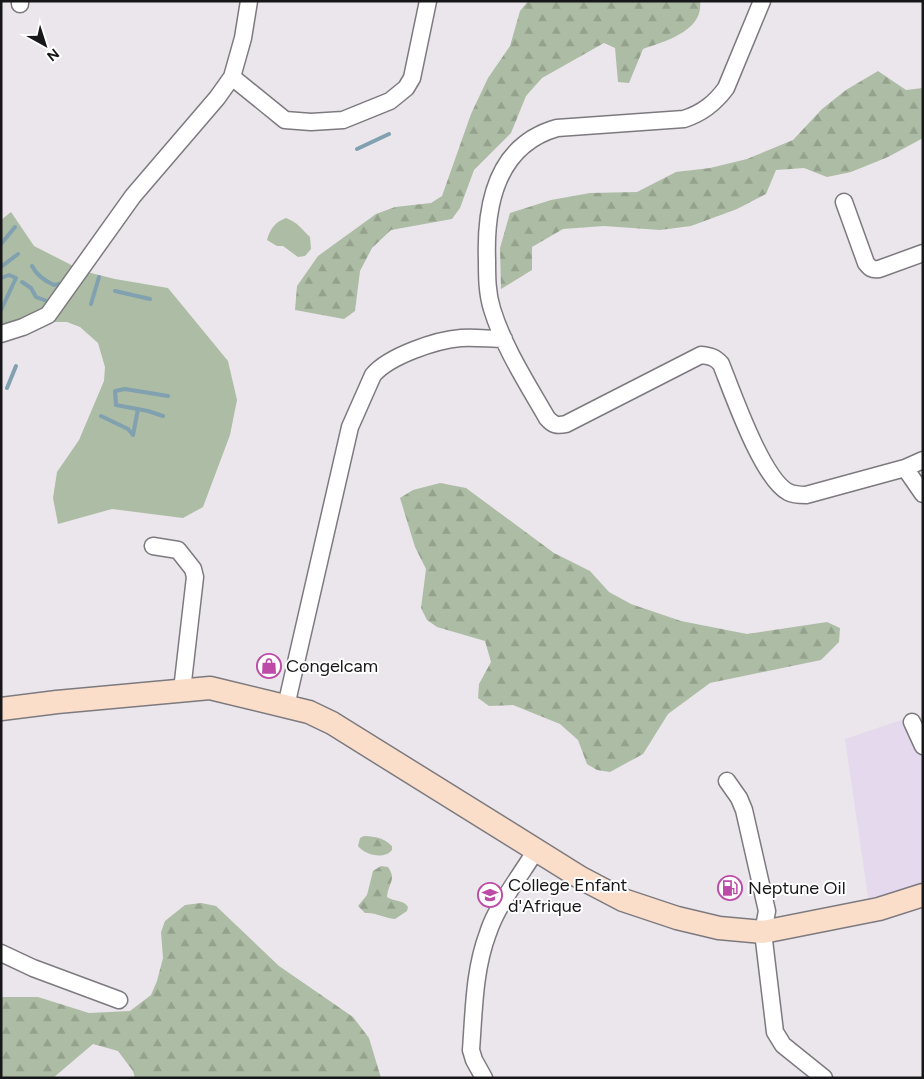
<svg xmlns="http://www.w3.org/2000/svg" width="924" height="1079" font-family="Figtree,sans-serif">
	<style>
		.education { fill: #e4d9ed }
		.green { fill: #adbca4 }
		.forest { fill: url(#forest-firs) }
		.lines { fill: none; stroke-linecap: round; stroke-linejoin: round }
		.stream { stroke: #81a1b0; stroke-width: 4 }
		.street-casing { stroke: #7d7a7f; stroke-width: 19 }
		.secondary-casing { stroke: #7d7a7f; stroke-width: 25 }
		.street { stroke: #fff; stroke-width: 16 }
		.secondary { stroke: #fbdeca; stroke-width: 22 }
		.labels { text-anchor: middle; dominant-baseline: central; stroke-width: 4; stroke-linejoin: round; paint-order: stroke }
		.poi-label { font-size: 18px; fill: #171618; stroke: #fff; text-anchor: start }
	</style>
	<defs>
		<pattern id="forest-firs" width="22" height="20" patternUnits="userSpaceOnUse" patternTransform="scale(1.25)"><rect width="22" height="20" fill="#adbca4"/><path d="M5 1l3.5 6h-7zM16 11l3.5 6h-7z" fill="#94a18c"/></pattern>
	</defs>
	<rect width="100%" height="100%" fill="#eae6ec"/>
	<!-- education -->
	<path class="education" d="M910 717 923 746V888L869 903 845 739Z"/>
	<!-- green -->
	<path class="green" d="M11 212 34 246 83 271 115 279 168 288 228 361 237 400 230 435 203 507 183 518 112 509 58 524 53 498 57 472 79 440 104 381 105 367 98 343 80 327 67 322H19L1 330V220Z
		M286 218C299 223 301 229 310 237L311 249 305 256 298 257 283 246H277L267 240C270 229 275 222 286 218Z"/>
	<!-- forest -->
	<path class="forest" d="M528 1H700C704 31 665 41 643 49L629 83 618 82 615 48 604 43 542 78 526 96 511 133 474 170 460 208 452 219 391 230 372 248 360 271 355 311 344 319 295 310 297 286 318 256 376 214 395 207 431 203 442 196 471 114 488 78 510 46 520 11Z
		M878 71 906 90 923 88V138L888 157 851 172 827 177 804 168 776 170 766 194 737 209 691 226 660 230 604 226 563 229 532 247V270L501 289 500 248 510 213 551 200 590 193 637 192 676 172 710 168 747 159 793 140 822 109 846 90Z
		M440 483 466 488 554 553 590 571 609 592 631 604 681 621 747 634 827 622 840 628 839 642 821 660 710 683 668 714 643 754 610 772 597 770 587 764 578 740 560 724 513 705 489 706 478 698 479 684 491 662 485 641 437 627 427 620 421 608 426 569 415 547 400 498 413 490Z
		M364 836C377 837 382 837 392 846V850C384 860 365 855 358 846L360 838Z
		M381 866 388 867C397 880 388 883 387 897 394 902 403 899 408 907L407 911 395 919C384 918 376 912 365 913L358 906 367 895 373 871Z
		M201 903 216 906 279 966 353 1017 369 1038 381 1078H135L133 1071 118 1051 93 1044 53 1078H1V997H38L89 1013 130 1011 151 995 157 981 163 958 161 932 165 921 185 905Z"/>
	<g class="lines">
		<!-- stream -->
		<path class="stream" d="M357 149 389 134
			M1 244 15 227
			M32 266C36 274 45 281 54 285L59 284 63 286
			M1 267 18 254
			M1 278 9 275 16 278 1 310
			M22 282 31 288 36 297 52 303
			M115 291 150 299
			M91 304 99 277
			M7 388 16 366
			M101 416 128 429 133 435 138 409
			M163 416 148 411 116 405 115 391 125 389 168 396"/>
		<defs>
			<path id="street" d="M762 1 726 88C715 103 703 113 684 119L557 128C497 145 485 204 487 260 487 277 487 293 492 309 504 348 527 383 547 418 553 425 557 426 566 424L701 355C710 356 715 357 721 364 733 394 762 478 788 492 794 495 800 495 806 495L905 468 923 460
				M20 4V1
				M232 77 285 120 311 122 343 120 390 101 406 88 412 78 428 1
				M844 202 866 263C870 268 872 270 879 269L923 253
				M1 334 23 327 48 315 133 196 217 98 232 77 243 38 249 1
				M905 468 923 494
				M153 546 178 550 193 569 195 577 182 690
				M286 706 350 427 373 375C389 356 436 340 461 338 475 337 490 339 504 339
				M912 722 923 746
				M727 781 739 798 744 810 767 911 763 932 775 1032 783 1045 824 1078
				M1 953 33 968 119 1000
				M484 1078 474 1060 471 1050C474 1010 474 970 488 933 497 905 521 875 536 850"/>
			<path id="secondary" d="M1 709 57 702 210 688 309 712 332 723 581 878 623 900 677 918 719 928 763 932 879 909 923 895"/>
		</defs>
		<!-- street casing -->
		<use href="#street" class="street-casing"/>
		<!-- secondary casing -->
		<use href="#secondary" class="secondary-casing"/>
		<!-- street -->
		<use href="#street" class="street"/>
		<!-- secondary -->
		<use href="#secondary" class="secondary"/>
	</g>
	<!-- icons -->
	<defs>
		<symbol id="shop-ring" viewBox="-11 -11 22 22"><circle r="9.5" fill="#fff" stroke="#bd4ca8" stroke-width="1.5"/><path d="M-5-2.5h2.3a2.7 3.5 0 0 1 5.4 0H5L5.5 6h-11ZM-1.5-2.5h3a1.5 2.3 0 0 0-3 0Z" fill="#bd4ca8"/></symbol>
		<symbol id="fuel-ring" viewBox="-11 -11 22 22"><circle r="9.5" fill="#fff" stroke="#bd4ca8" stroke-width="1.5"/><path d="M-5.5-6h7V0h2V4h1.3V-2.5L3-4.5l.8-.8L6-3V5H2.5V1h-1V6h-7ZM-4.2-4.7v3.2H.2V-4.7Z" fill="#bd4ca8"/></symbol>
		<symbol id="school-ring" viewBox="-11 -11 22 22"><circle r="9.5" fill="#fff" stroke="#bd4ca8" stroke-width="1.5"/><path d="M0-5L7-2L0 1L-7-2ZM-4 1L0 2.5L4 1V4Q0 6-4 4Z" fill="#bd4ca8"/></symbol>
	</defs>
	<g fill-rule="evenodd">
		<use href="#shop-ring" x="255" y="652" width="28" height="28"/>
		<use href="#fuel-ring" x="716" y="874" width="28" height="28"/>
		<use href="#school-ring" x="476" y="881" width="28" height="28"/>
	</g>
	<g class="labels">
		<!-- poi labels -->
		<g class="poi-label">
			<text x="286" y="666">Congelcam</text>
			<text x="508" y="885">College Enfant<tspan x="508" dy="21">d'Afrique</tspan></text>
			<text x="748" y="888">Neptune Oil</text>
		</g>
	</g>
	<!-- border -->
	<rect width="924" height="1079" fill="none" stroke="#171618" stroke-width="5"/>
	<!-- north arrow -->
	<g transform="translate(45 45) rotate(141)" stroke="#ffffff" stroke-width="4" paint-order="stroke">
	<path d="M0-4L9 19L0 12L-9 19Z" fill="#171618"/>
	<text y="-8" font-size="14" font-weight="bold" text-anchor="middle" fill="#171618">N</text>
	</g>
</svg>
